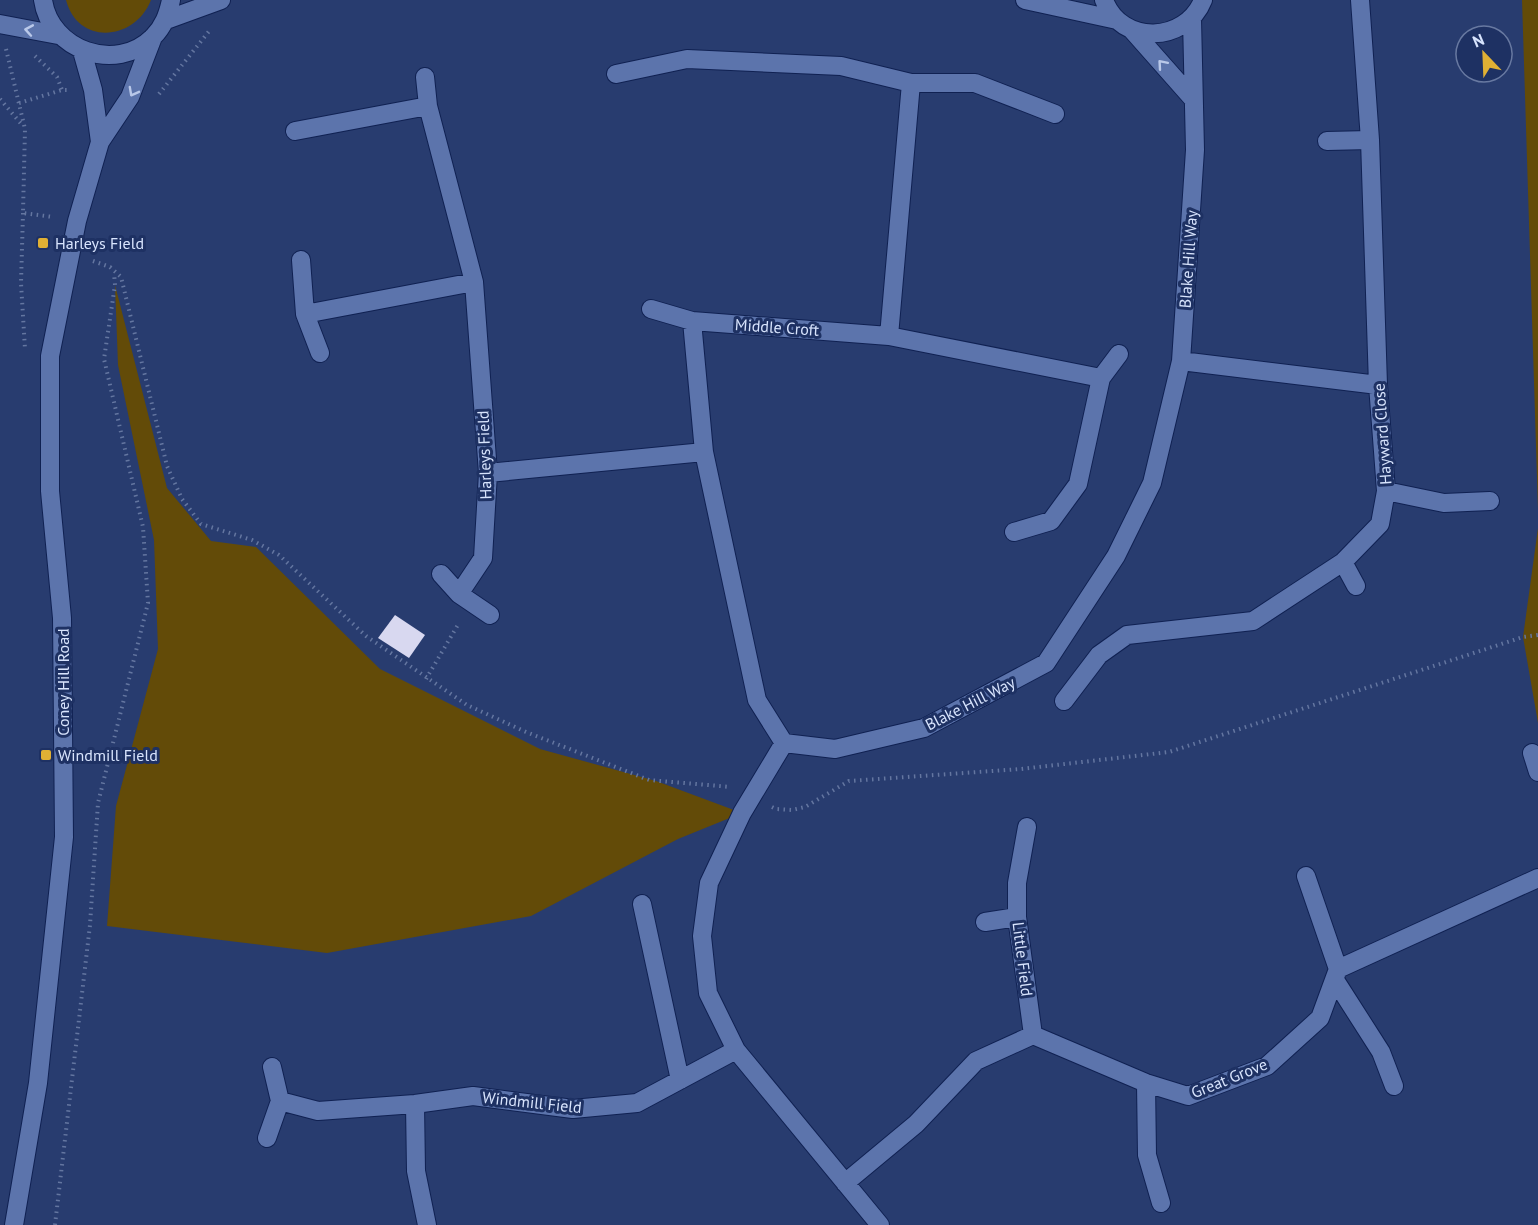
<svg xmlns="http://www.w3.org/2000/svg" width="1538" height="1225" font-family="'PT Sans',sans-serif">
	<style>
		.green { fill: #634b08 }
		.building { fill: #d8d8f0 }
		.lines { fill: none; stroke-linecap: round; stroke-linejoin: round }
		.minor-casing { stroke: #102152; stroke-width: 20 }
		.path { stroke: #6476a0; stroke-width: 4; stroke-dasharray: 1.5 4.5; stroke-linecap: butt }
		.minor { stroke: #5c74ac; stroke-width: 18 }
		.oneway { stroke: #b9c8e9 }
		.poi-dot { fill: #e0b034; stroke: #1e3163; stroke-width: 2 }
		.labels { text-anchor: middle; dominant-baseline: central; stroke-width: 6; stroke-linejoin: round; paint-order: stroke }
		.poi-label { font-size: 16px; fill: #d8e4fd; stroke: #1e3163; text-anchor: start }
		.street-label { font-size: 16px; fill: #d8e4fd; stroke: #1e3163 }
	</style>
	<rect width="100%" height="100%" fill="#283c6f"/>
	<!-- green -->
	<path class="green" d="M66 0H151C135 41 78 46 66 0Z
		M1522 0H1538V510Z
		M115 285 167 488 211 541 256 547 380 669 540 749 656 781 742 813 678 839 531 916 327 953 107 926 116 806 158 649 154 540 118 365Z
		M1538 528V723L1523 637Z"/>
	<!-- building -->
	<path class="building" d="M395 615 425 635 409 658 378 638Z"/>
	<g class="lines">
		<defs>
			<path id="minor" d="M43 0C50 50 116 74 153 37 164 26 168 14 171 0
				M1025 0 1117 20
				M1104 0C1121 46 1186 43 1203 0
				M166 20 221 0
				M0 24 58 35
				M1132 30 1193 99
				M82 51 93 90 100 142
				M616 74 687 59 841 66 911 83H975L1055 114
				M425 77 428 106
				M295 131 428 106 474 282 488 473 483 558 459 594 441 574
				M1327 141 1370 140
				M301 260 305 314
				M651 309 692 321
				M889 336 911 83
				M320 353 305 314 474 282
				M1181 361 1378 385
				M1101 378 1119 354
				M488 473 704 452
				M1386 491 1444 503 1490 501
				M1343 562 1356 586
				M459 594 490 615
				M1064 701 1099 655 1127 635 1253 621 1343 562 1380 524 1386 491 1378 385 1370 140 1360 0
				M784 743 757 700 704 452 692 321 889 336 1101 378 1078 484 1051 521 1014 532
				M1532 753 1538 772
				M1027 827 1017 883V917L1033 1035
				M1306 876 1338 969
				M642 904 680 1080
				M985 922 1017 917
				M1335 980 1381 1052 1394 1086
				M272 1067 280 1101 318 1111 415 1104 473 1096 573 1109 637 1103 736 1050
				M1146 1083 1147 1155 1161 1203
				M415 1104 416 1171 427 1225
				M267 1138 280 1101
				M845 1183 916 1124 976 1061 1033 1035 1146 1083 1188 1096 1267 1066 1320 1018 1338 969 1538 878
				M14 1225 38 1083 64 837 62 618 50 491V356L77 221 100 142 130 97 153 37
				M880 1225 736 1050 708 993 702 936 709 883 742 813 784 743 835 749 924 728 1046 663 1116 556 1152 483 1181 361 1195 150 1192 19"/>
		</defs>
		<!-- minor casing -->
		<use href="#minor" class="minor-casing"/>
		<!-- path -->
		<path class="path" d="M6 49 25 129 23 213 53 217
			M35 56 57 77 62 90
			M159 94 210 30
			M0 99 23 126
			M19 103 62 90H70
			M23 213 21 283 25 349
			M93 261 110 267 121 277 167 466 182 499 201 524 252 540 279 555 366 636 467 705 526 732 649 780 731 787
			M426 679 459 623
			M772 807 776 809 792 810 805 807 849 781 1021 769 1169 752 1523 637 1538 635
			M55 1225 90 925 98 803 148 603 143 527 104 359 115 285 114 273"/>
		<!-- minor -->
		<use href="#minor" class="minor"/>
	</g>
	<!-- one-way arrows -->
	<defs><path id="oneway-chevron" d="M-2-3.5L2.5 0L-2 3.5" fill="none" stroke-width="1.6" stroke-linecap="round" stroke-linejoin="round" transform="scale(1.5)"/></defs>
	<g class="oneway">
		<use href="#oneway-chevron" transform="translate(29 30) rotate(-170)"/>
		<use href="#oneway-chevron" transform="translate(1162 64) rotate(-131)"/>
		<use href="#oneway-chevron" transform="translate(133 92) rotate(118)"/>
	</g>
	<!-- markers -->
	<g class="poi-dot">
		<rect x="37" y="237" width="12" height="12" rx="3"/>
		<rect x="40" y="749" width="12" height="12" rx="3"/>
	</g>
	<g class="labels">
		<!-- poi labels -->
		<g class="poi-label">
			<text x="55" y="243">Harleys Field</text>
			<text x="58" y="755">Windmill Field</text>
		</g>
		<!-- street labels -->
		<g class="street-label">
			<text transform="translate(1188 259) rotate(-86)">Blake Hill Way</text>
			<text transform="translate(777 327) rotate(4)">Middle Croft</text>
			<text transform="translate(1382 434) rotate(-94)">Hayward Close</text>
			<text transform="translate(484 455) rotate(-92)">Harleys Field</text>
			<text transform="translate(63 682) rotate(-90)">Coney Hill Road</text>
			<text transform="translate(970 703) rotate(-27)">Blake Hill Way</text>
			<text transform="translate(1023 959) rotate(83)">Little Field</text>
			<text transform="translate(1229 1078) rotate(-22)">Great Grove</text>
			<text transform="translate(532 1102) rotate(6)">Windmill Field</text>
		</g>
	</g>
	<!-- north arrow -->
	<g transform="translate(1484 54) rotate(337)"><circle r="28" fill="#1e3163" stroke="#6879a1" stroke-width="1.5"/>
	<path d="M0-4.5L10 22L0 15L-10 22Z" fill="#e0b034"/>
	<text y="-9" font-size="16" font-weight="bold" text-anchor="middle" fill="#d8e4fd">N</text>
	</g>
</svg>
